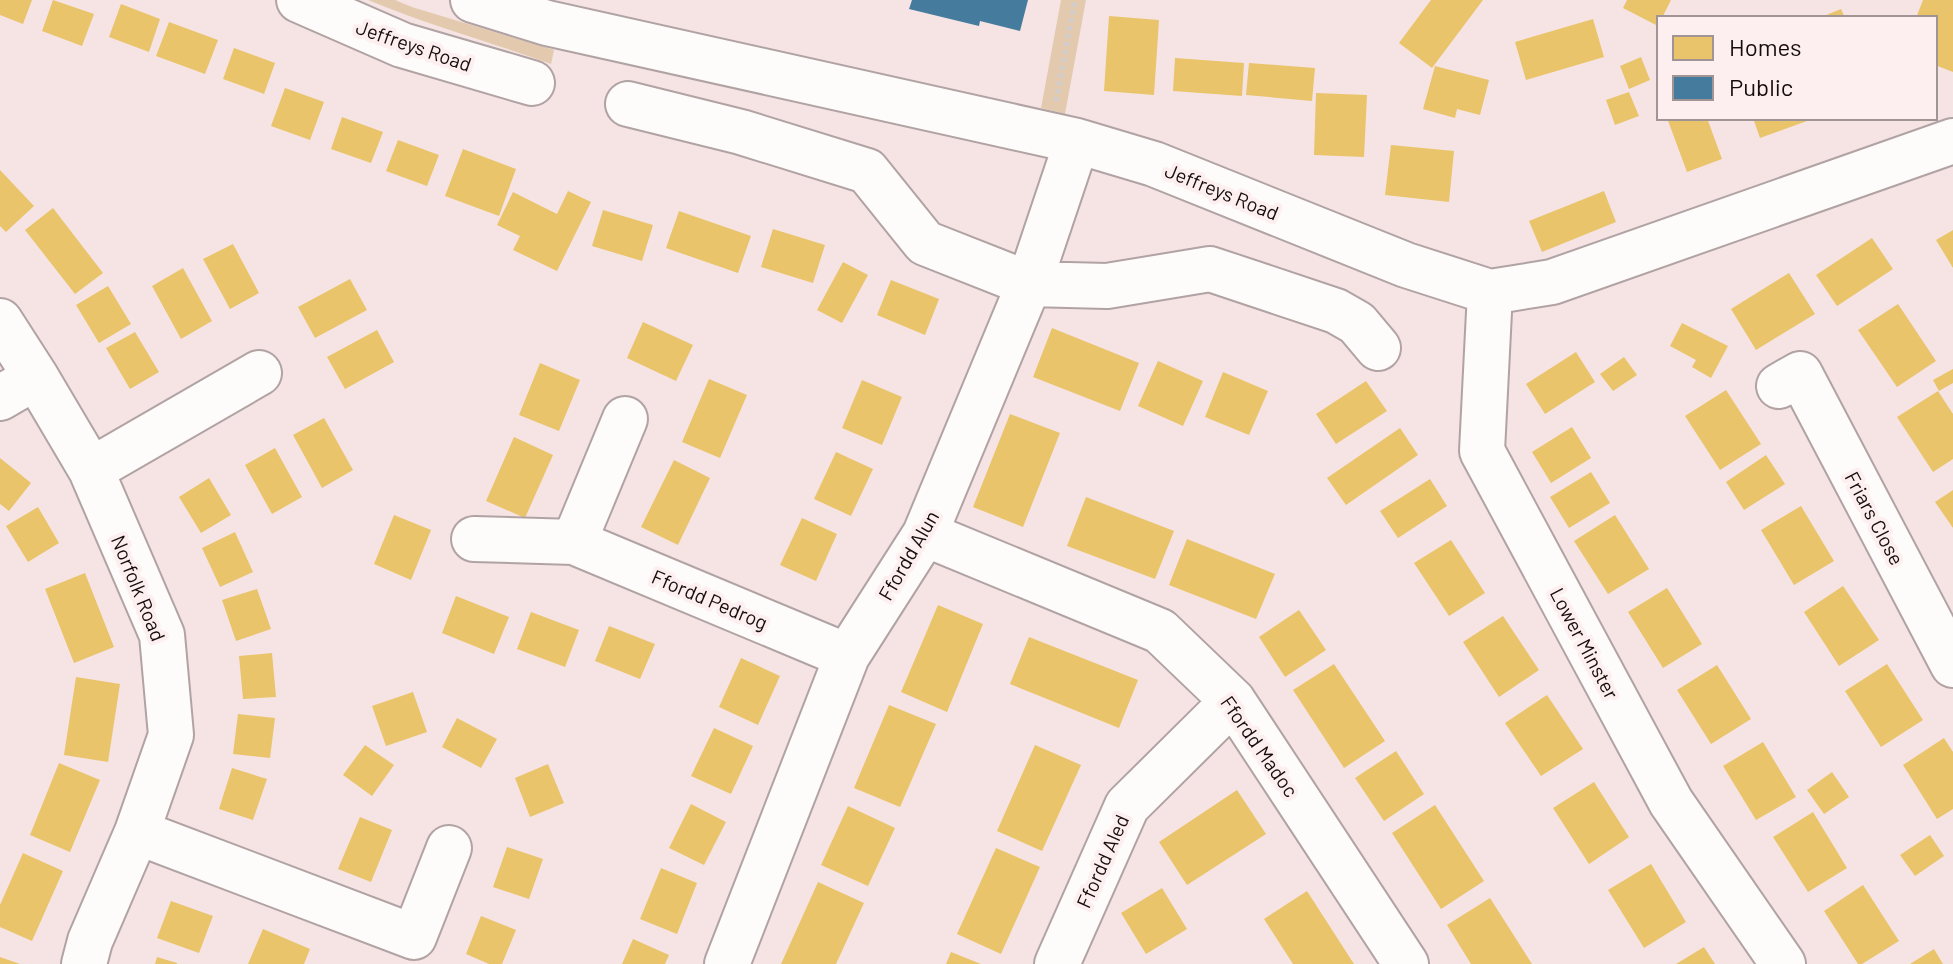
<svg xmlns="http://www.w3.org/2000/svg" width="1953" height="964" font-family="Barlow,sans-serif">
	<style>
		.green { fill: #e3caaf }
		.homes { fill: #e9c46a }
		.public { fill: #457b9d }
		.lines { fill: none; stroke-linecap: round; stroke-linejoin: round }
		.minor-casing { stroke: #b1a3a3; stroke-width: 48 }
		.path { stroke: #d2cdcd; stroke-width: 5; stroke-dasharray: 4 4; stroke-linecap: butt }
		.minor { stroke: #fefbfb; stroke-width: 44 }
		.labels { text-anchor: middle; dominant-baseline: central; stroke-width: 8; stroke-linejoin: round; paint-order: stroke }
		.street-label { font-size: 20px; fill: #170c0c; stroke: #fdefef }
	</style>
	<rect width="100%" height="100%" fill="#f6e4e4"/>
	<!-- green -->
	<path class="green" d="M368 0H395L412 7 554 50 551 64C490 42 428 25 368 0Z
		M1061 0H1086L1065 114 1041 108Z"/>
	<!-- homes -->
	<path class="homes" d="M0 0H32L23 24 0 15Z
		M53 0 94 14 82 46 42 31Z
		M1431 0H1483L1432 68 1399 43Z
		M1627 0H1671L1662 18H1659L1658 26 1623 8Z
		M1923 0H1953V72L1935 65V18H1916Z
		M121 4 160 19 149 52 109 37Z
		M1841 9 1845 18H1819Z
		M1109 16 1159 20 1154 95 1104 91Z
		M1593 19 1604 57 1526 80 1515 42Z
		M169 22 218 40 205 74 156 56Z
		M234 48 275 63 264 94 223 79Z
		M1641 57 1650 80 1629 89 1620 66Z
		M1175 58 1244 63 1242 96 1173 91Z
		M1249 63 1315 68 1312 101 1246 95Z
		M1435 66 1489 80 1480 115 1457 109 1455 118 1423 109Z
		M285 88 324 102 310 140 271 126Z
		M1629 92 1639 116 1615 125 1606 100Z
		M1316 93 1367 95 1364 157 1314 155Z
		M342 117 383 132 371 163 331 149Z
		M1667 118H1707L1722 159 1687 172Z
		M1753 118H1806L1807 121 1760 138Z
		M398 140 439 155 427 186 386 171Z
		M1391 145 1454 151 1449 202 1385 195Z
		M463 149 516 169 499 216 445 196Z
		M0 170 34 206 6 232 0 226Z
		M568 191 591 202 557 271 513 250 520 236 497 225 513 192 557 214Z
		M1604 191 1616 222 1542 252 1529 221Z
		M53 208 103 273 75 294 25 230Z
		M603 210 653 225 642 261 592 246Z
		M679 211 751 236 738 273 666 248Z
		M773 229 825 245 813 283 761 267Z
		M1953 230V268L1936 240Z
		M1872 238 1893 269 1837 306 1816 275Z
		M233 244 259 293 230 309 203 259Z
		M843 262 868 275 842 323 817 310Z
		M183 268 212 321 181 339 152 286Z
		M1789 273 1815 314 1756 350 1731 309Z
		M350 279 367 310 315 338 298 307Z
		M891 280 939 299 925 335 877 315Z
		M108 286 131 324 99 343 76 305Z
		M1898 304 1936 361 1897 387 1858 330Z
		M643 322 693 345 676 381 627 358Z
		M1682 323 1728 346 1711 378 1692 367 1696 360 1670 346Z
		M1052 328 1139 363 1120 411 1033 377Z
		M377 330 394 362 345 389 327 357Z
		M135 332 159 372 130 389 106 348Z
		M1576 352 1595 382 1545 414 1526 384Z
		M1624 357 1637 375 1613 391 1600 374Z
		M1158 361 1203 381 1183 426 1138 406Z
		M540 363 580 380 559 431 519 415Z
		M1953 369V383L1939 391 1933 380Z
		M1223 372 1268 391 1249 435 1205 417Z
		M709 379 747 395 720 458 682 442Z
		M862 380 902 397 882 445 842 428Z
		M1366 381 1387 411 1336 444 1316 414Z
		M1726 390 1761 444 1720 470 1685 416Z
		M1938 391 1953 414V459L1933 472 1897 417Z
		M1010 414 1060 433 1023 527 973 507Z
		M324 418 353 470 322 488 293 435Z
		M1572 427 1591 458 1551 483 1532 452Z
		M1400 428 1418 455 1346 505 1327 478Z
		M514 437 553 455 525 518 486 501Z
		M275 448 302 497 272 514 245 465Z
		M836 452 873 469 851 516 814 499Z
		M1766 455 1785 484 1744 510 1726 482Z
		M0 458 31 483 9 511 0 504Z
		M674 460 710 478 678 545 641 527Z
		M1591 472 1610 503 1569 528 1550 497Z
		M209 478 231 515 201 533 179 497Z
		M1430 479 1447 506 1398 538 1380 511Z
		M1953 490V528L1935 502Z
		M1086 497 1174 531 1155 579 1067 546Z
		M1801 506 1834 561 1794 585 1761 530Z
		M38 507 59 543 28 562 6 526Z
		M394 515 431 530 411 580 374 564Z
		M1615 515 1649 569 1608 594 1574 541Z
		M802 518 837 534 816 581 780 565Z
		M235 532 253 572 220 587 202 548Z
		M1187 539 1275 574 1256 619 1169 585Z
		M1451 540 1485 593 1449 616 1414 563Z
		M85 573 114 647 74 663 45 589Z
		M1843 586 1879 640 1839 666 1804 612Z
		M1667 588 1702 644 1663 668 1628 612Z
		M257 589 271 629 236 641 222 600Z
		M456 596 509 617 494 654 442 633Z
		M938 605 983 624 947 712 901 692Z
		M1299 610 1326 650 1285 677 1259 637Z
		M531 612 579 630 565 667 517 649Z
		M1503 616 1539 670 1499 697 1463 642Z
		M609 626 655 644 640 679 595 661Z
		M1029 637 1138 680 1119 728 1010 684Z
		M272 653 276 697 243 699 239 656Z
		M741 658 780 676 758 725 719 707Z
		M1334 664 1385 741 1344 768 1293 690Z
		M1887 664 1923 720 1881 747 1845 691Z
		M1717 665 1751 719 1711 744 1677 690Z
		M76 677 120 684 108 762 64 755Z
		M413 692 427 732 386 746 372 706Z
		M1547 695 1583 749 1541 776 1505 723Z
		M889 705 936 724 900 807 854 788Z
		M238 714 275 718 270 758 233 754Z
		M457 718 497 739 481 768 442 747Z
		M714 728 753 746 731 794 691 776Z
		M1944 738 1953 752V809L1937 819 1903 765Z
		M1763 742 1796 797 1756 820 1723 766Z
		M365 745 394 765 372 796 343 775Z
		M1035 745 1081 765 1042 851 997 831Z
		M1396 751 1424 794 1384 821 1355 778Z
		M59 763 100 780 70 852 30 835Z
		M548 764 564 803 530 817 515 778Z
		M232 768 267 779 253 820 219 809Z
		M1832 772 1849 797 1824 814 1807 790Z
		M1594 782 1629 837 1589 864 1553 808Z
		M1237 790 1266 834 1187 885 1159 842Z
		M691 804 726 822 704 865 669 848Z
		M1435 805 1484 881 1441 909 1392 833Z
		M848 806 895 828 868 886 821 865Z
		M1813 812 1847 868 1808 892 1773 837Z
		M360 817 392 830 371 882 338 869Z
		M1930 835 1944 856 1915 876 1900 855Z
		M507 847 543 859 529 899 493 887Z
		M996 848 1040 867 1001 954 957 934Z
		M23 853 63 871 32 941 0 927V905Z
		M1651 864 1686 922 1644 948 1608 890Z
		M661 868 697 883 677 934 640 919Z
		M818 882 864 903 836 964H781Z
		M1863 885 1899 941 1862 964H1858L1824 911Z
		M1162 888 1187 929 1146 954 1121 913Z
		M1307 891 1354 964H1293L1264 919Z
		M1490 898 1532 964H1471L1447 925Z
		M171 901 213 916 199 953 157 938Z
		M481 916 516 930 502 964H489L466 954Z
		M263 929 310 949 304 964H248Z
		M633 939 669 955 665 964H622Z
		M1704 947 1715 964H1676Z
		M1934 949 1943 964H1910Z
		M951 952 981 964H946Z
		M0 957 20 964H0Z
		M157 957 177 963V964H155Z"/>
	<!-- public -->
	<path class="public" d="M912 0H1028L1020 31 980 21 979 26 909 9Z"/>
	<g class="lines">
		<defs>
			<path id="minor" d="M299 0 402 45 532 83
				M473 0 547 23 1077 141 1154 164 1406 265 1490 292 1552 282 1953 141
				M628 104 741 132 867 171 925 243 1029 284 1107 286 1210 269 1336 311 1357 323 1378 348
				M1490 292 1482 451 1671 802 1783 964
				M0 321 36 377 91 470 162 635 171 735 137 832 90 941 84 964
				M1779 386 1800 374 1953 665
				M0 398 36 377
				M91 470 259 373
				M925 534 1160 631 1233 701 1406 964
				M474 539 574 542 847 656
				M574 542 625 419
				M137 832 414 937 449 848
				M727 964 847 656 925 534 1029 284 1077 141
				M1057 964 1127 806 1233 701"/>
		</defs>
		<!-- minor casing -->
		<use href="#minor" class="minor-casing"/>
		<!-- path -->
		<path class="path" d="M1056 101 1075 0"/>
		<!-- minor -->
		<use href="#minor" class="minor"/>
	</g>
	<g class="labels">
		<!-- street labels -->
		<g class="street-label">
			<text transform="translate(414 45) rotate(19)">Jeffreys Road</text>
			<text transform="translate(1222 191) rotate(22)">Jeffreys Road</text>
			<text transform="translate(1875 518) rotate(62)">Friars Close</text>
			<text transform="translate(908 555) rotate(-60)">Ffordd Alun</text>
			<text transform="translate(139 588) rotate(68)">Norfolk Road</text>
			<text transform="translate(710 599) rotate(23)">Ffordd Pedrog</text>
			<text transform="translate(1585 643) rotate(62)">Lower Minster</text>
			<text transform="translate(1260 746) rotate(55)">Ffordd Madoc</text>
			<text transform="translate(1102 861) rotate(-66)">Ffordd Aled</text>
		</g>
	</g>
	<!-- legend -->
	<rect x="1657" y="16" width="280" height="104" fill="#fdefef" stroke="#a19494" stroke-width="2"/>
	<rect x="1673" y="36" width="40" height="24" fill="#e9c46a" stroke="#a19494" stroke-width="2"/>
	<text x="1729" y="56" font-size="24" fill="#170c0c">Homes</text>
	<rect x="1673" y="76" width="40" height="24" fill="#457b9d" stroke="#a19494" stroke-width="2"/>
	<text x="1729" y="96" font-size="24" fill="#170c0c">Public</text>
</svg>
